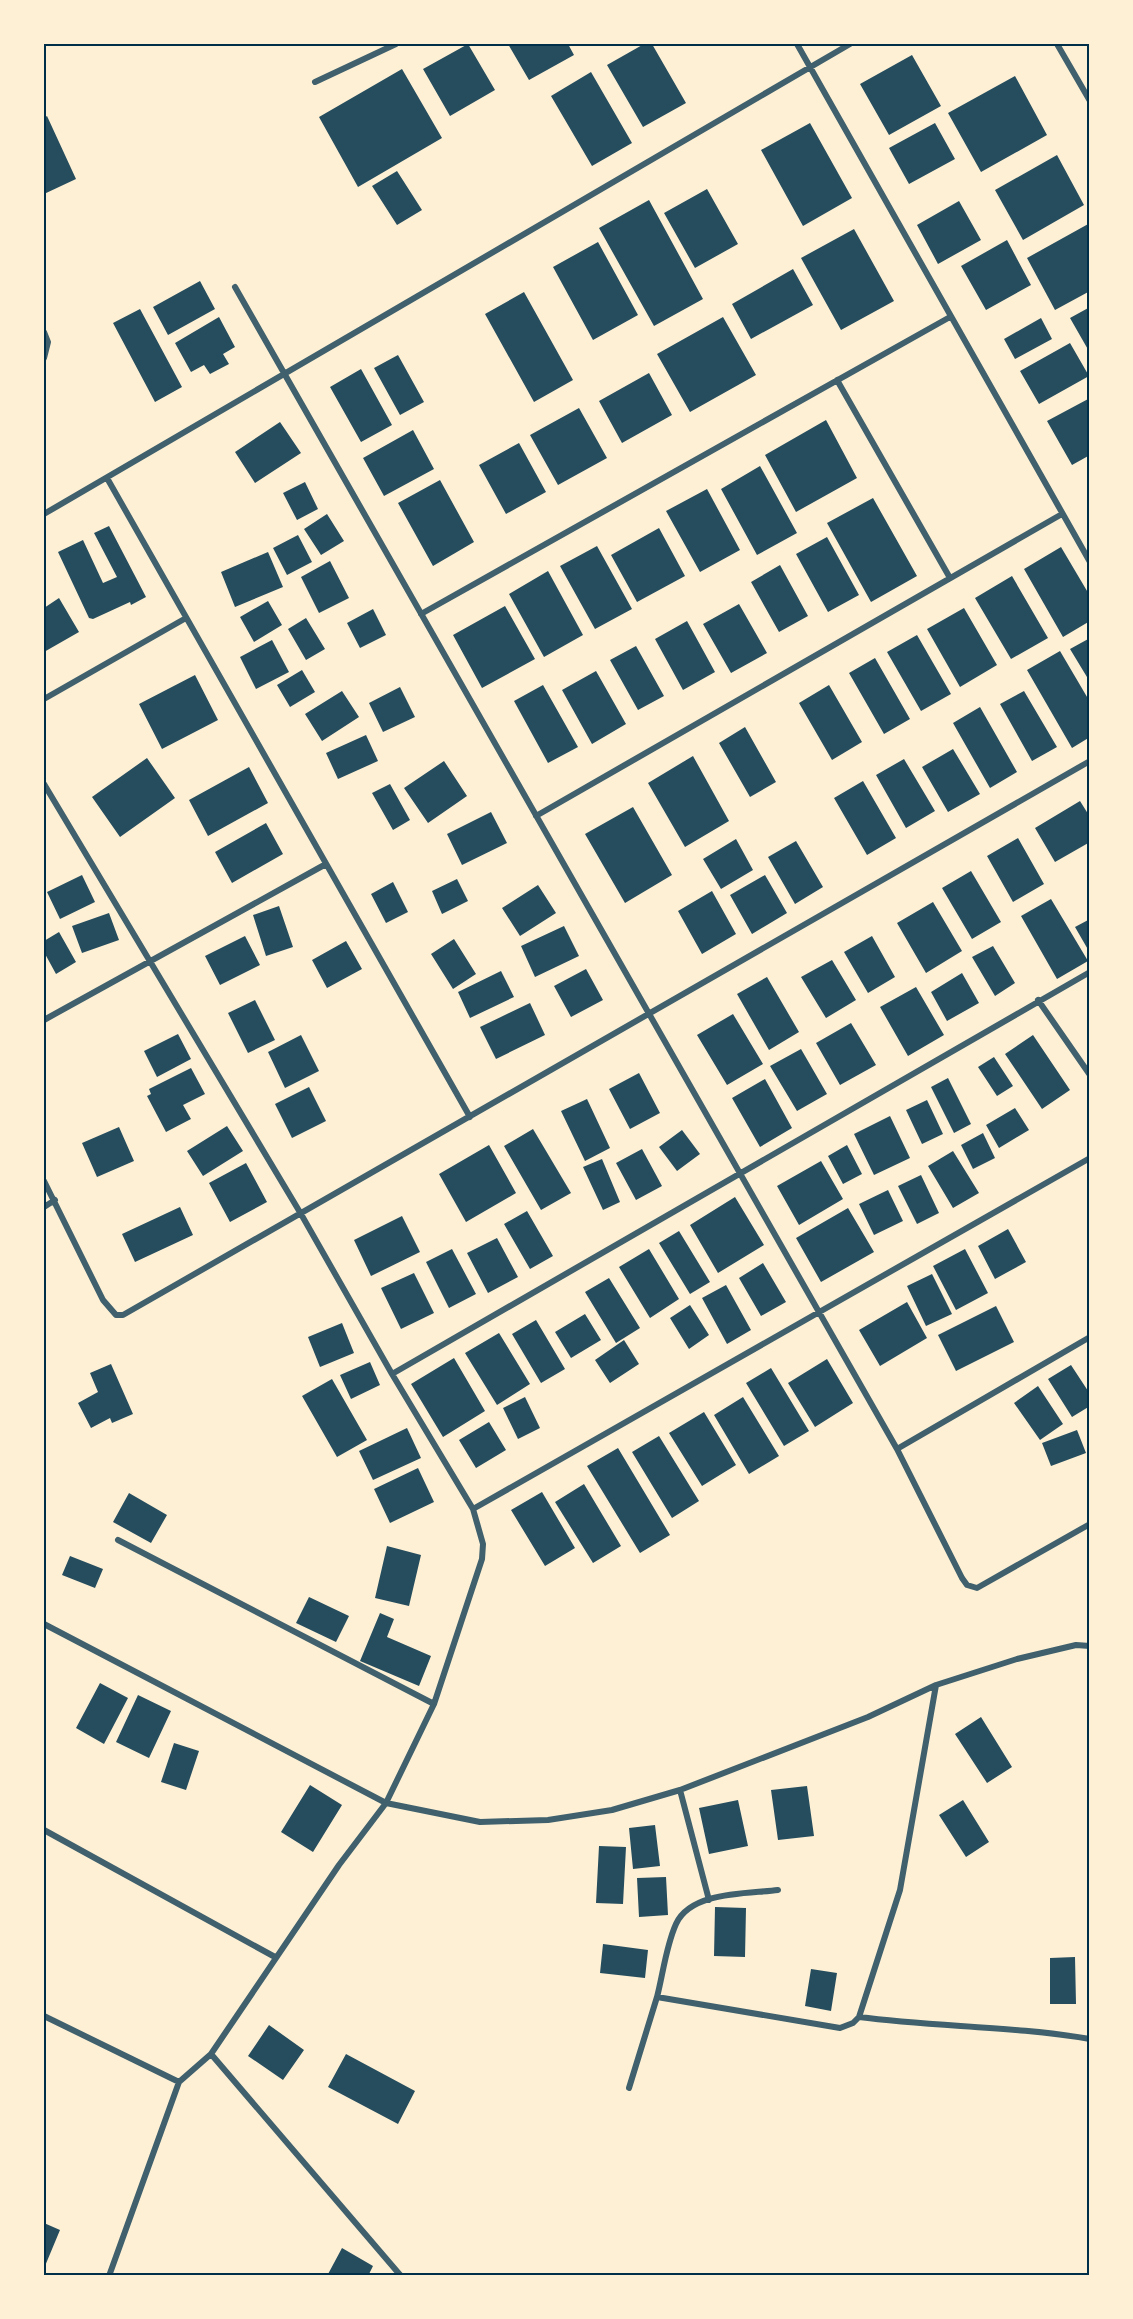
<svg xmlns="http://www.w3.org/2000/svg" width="1133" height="2319" font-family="'PT Sans Narrow',sans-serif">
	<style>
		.building { fill: #264d5e }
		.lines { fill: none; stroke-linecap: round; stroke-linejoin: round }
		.minor { stroke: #3f606c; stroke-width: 6 }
		.neatline { fill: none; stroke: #003049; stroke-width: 2 }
	</style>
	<rect width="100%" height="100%" fill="#fdf0d5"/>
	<!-- building -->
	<path class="building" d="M468 44 495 90 450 116 423 69Z
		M508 44H568L574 55 529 80Z
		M644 44H652L686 103 643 127 607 65Z
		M912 55 941 106 889 135 860 84Z
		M402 69 442 138 358 187 319 117Z
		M591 72 632 143 592 166 551 96Z
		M1015 76 1047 135 981 172 948 113Z
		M47 116 76 179 44 194V118Z
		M810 123 852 198 803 226 761 150Z
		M935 123 955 159 909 184 889 148Z
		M1057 155 1084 205 1023 240 995 190Z
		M397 171 422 210 397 225 372 186Z
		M707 189 738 244 695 268 664 213Z
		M649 200 703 299 654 326 599 228Z
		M959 201 981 240 938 264 917 225Z
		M1090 223V291L1055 310 1027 258Z
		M854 229 894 301 841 330 801 258Z
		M1007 240 1031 285 986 310 961 266Z
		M598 242 638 315 593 340 553 267Z
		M793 269 813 305 751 339 732 304Z
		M200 281 215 309 168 335 153 307Z
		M524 292 573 380 534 402 485 314Z
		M1090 307V353L1070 318Z
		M140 309 182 387 155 402 113 323Z
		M219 317 235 347 223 354 229 364 210 374 204 365 191 372 175 343Z
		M723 317 756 375 690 412 657 354Z
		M1041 318 1052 339 1015 359 1004 339Z
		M1070 343 1089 376 1039 404 1020 371Z
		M398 355 424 402 400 415 374 368Z
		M361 369 392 425 361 442 330 387Z
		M649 373 672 415 622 443 599 401Z
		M1090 398V455L1072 465 1047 421Z
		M579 408 607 458 558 485 530 435Z
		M826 420 857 478 796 512 765 455Z
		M280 422 301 453 255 483 235 452Z
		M413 430 434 469 384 496 363 458Z
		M519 443 546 492 506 514 479 465Z
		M760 466 797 533 757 555 721 489Z
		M440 480 474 542 433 566 398 503Z
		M305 482 318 509 297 520 283 493Z
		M707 489 740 550 700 572 666 511Z
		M873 498 917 576 871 602 827 523Z
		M327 514 344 541 321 555 304 529Z
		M109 526 146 597 131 605 130 602 93 619 89 618 58 552 83 540 103 583 117 577 94 533Z
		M659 528 685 576 637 602 611 555Z
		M298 535 312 562 287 575 273 548Z
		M827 537 859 595 828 612 796 554Z
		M597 546 632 609 595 629 560 566Z
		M1061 547 1090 596V621L1063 637 1024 569Z
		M268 552 283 587 235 607 221 572Z
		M330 561 349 598 319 613 301 577Z
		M780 565 808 616 779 632 751 582Z
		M548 571 583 635 544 657 509 594Z
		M1012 576 1048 638 1011 659 975 598Z
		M59 598 79 632 44 652V608Z
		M268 601 282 625 254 642 240 617Z
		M739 604 767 653 731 673 703 624Z
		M505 606 535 659 482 688 453 635Z
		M964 608 997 665 960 687 927 629Z
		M373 609 386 635 360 648 347 623Z
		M306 618 325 649 306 660 288 629Z
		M687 621 715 672 683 690 655 639Z
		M917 635 951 694 921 711 887 652Z
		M1090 638V682L1070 649Z
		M272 640 289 672 256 689 240 657Z
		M636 646 664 696 638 710 610 660Z
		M1060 651 1090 702V737L1072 748 1027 670Z
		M875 658 910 719 884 734 849 673Z
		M302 670 315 692 290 707 277 685Z
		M596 671 626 724 592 744 562 690Z
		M195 675 218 720 162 749 139 704Z
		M543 685 578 747 548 763 514 701Z
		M829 685 862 742 832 760 799 703Z
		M400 687 415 717 383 732 369 703Z
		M342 691 359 717 322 741 305 714Z
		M1024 691 1057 747 1032 761 1000 704Z
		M980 707 1017 772 990 788 953 723Z
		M745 727 776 782 750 797 719 743Z
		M366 735 378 761 338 779 326 753Z
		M953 749 980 794 948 812 922 767Z
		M693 756 729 821 685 847 648 783Z
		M147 758 175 798 120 837 92 797Z
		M904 759 935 811 906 828 876 775Z
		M444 761 467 796 428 823 404 788Z
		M249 767 268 803 208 836 189 800Z
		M863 781 896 838 867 855 834 798Z
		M390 784 410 820 393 830 372 793Z
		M1080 801 1090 817V842L1055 862 1035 828Z
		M633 807 672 875 625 903 585 834Z
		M491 812 507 843 462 865 447 834Z
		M266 823 283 854 232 883 215 852Z
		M1018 838 1044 884 1013 902 987 856Z
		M736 839 753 870 721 889 703 859Z
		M796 841 823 887 795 904 768 857Z
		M971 871 1001 922 972 939 942 888Z
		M82 875 95 902 60 919 47 892Z
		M765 875 787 913 752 934 730 895Z
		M457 879 468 901 442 914 432 891Z
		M393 882 408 912 386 923 371 894Z
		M538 885 556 913 520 936 502 908Z
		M712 891 736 934 702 954 678 911Z
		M1051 899 1088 961 1057 979 1021 916Z
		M933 902 962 951 926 973 897 923Z
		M279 906 293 947 266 956 253 915Z
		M109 913 119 940 82 953 72 926Z
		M1090 919V953L1075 927Z
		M564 926 579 956 535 977 521 946Z
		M59 932 76 962 56 974 44 952V941Z
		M245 936 260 965 220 985 205 956Z
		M872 936 895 977 868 993 844 952Z
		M454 939 476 974 453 989 431 954Z
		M346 941 362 969 327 988 312 960Z
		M993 946 1015 983 995 996 972 957Z
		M832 960 856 1000 826 1018 801 977Z
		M586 969 603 1000 571 1017 554 986Z
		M501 971 514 997 470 1018 458 992Z
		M962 973 979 1003 947 1021 931 992Z
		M767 977 799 1032 769 1050 737 994Z
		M916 987 944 1035 908 1056 880 1007Z
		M255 1000 275 1040 248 1053 228 1013Z
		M530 1003 545 1035 496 1059 480 1027Z
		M733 1014 763 1064 727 1085 697 1035Z
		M851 1023 876 1065 840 1085 816 1043Z
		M178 1034 191 1059 157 1077 144 1051Z
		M301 1035 319 1071 285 1088 268 1052Z
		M1033 1035 1070 1090 1042 1109 1005 1054Z
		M801 1049 827 1094 797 1111 770 1066Z
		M994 1057 1013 1086 997 1096 978 1067Z
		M191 1068 205 1094 183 1105 191 1119 166 1132 147 1096 151 1094 149 1089Z
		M639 1073 660 1113 630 1129 609 1089Z
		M948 1078 971 1124 954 1133 931 1087Z
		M765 1079 792 1128 760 1147 732 1098Z
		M309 1087 326 1121 292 1138 275 1104Z
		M587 1099 610 1148 585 1161 561 1111Z
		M927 1100 943 1134 922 1144 906 1110Z
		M1015 1108 1029 1130 999 1148 986 1125Z
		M890 1116 910 1158 874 1175 854 1134Z
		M227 1126 243 1151 203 1176 187 1151Z
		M119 1127 134 1161 97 1177 82 1143Z
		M533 1129 571 1193 541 1210 504 1146Z
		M682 1130 700 1154 677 1171 659 1147Z
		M983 1133 995 1158 973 1169 961 1145Z
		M489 1145 516 1193 466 1222 439 1174Z
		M847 1145 862 1174 843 1184 828 1156Z
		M642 1149 662 1186 636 1200 616 1163Z
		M953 1151 979 1193 953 1208 928 1166Z
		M602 1159 620 1202 603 1210 583 1167Z
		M821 1161 843 1199 799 1225 777 1186Z
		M246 1163 267 1202 230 1222 209 1183Z
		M921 1175 939 1213 917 1224 898 1186Z
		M888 1190 903 1221 874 1235 859 1204Z
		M735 1197 764 1245 718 1273 690 1225Z
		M180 1207 193 1235 135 1262 122 1234Z
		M848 1208 874 1252 821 1282 796 1238Z
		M527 1211 553 1256 530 1269 504 1224Z
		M402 1216 420 1252 371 1276 354 1240Z
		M1008 1229 1026 1262 995 1279 978 1246Z
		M679 1231 710 1282 690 1294 659 1243Z
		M497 1238 518 1277 488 1293 467 1253Z
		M452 1249 476 1294 449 1308 426 1262Z
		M649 1249 679 1299 650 1318 619 1267Z
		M965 1249 988 1293 956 1310 933 1266Z
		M763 1263 786 1302 761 1316 739 1278Z
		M414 1273 434 1313 401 1329 381 1288Z
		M932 1274 952 1314 926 1326 907 1286Z
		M609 1278 640 1328 616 1343 585 1292Z
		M726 1285 751 1330 727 1344 702 1298Z
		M907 1302 927 1338 880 1366 859 1330Z
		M690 1305 709 1335 689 1349 670 1318Z
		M996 1306 1014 1342 956 1371 938 1335Z
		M585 1314 601 1340 571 1358 555 1332Z
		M536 1320 565 1369 541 1383 512 1334Z
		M342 1323 354 1353 320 1367 308 1337Z
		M499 1333 530 1384 497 1405 465 1353Z
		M624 1340 639 1364 610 1383 595 1360Z
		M454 1358 485 1411 443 1437 411 1384Z
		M827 1359 853 1403 815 1427 788 1383Z
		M370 1362 380 1385 351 1399 340 1375Z
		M111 1364 133 1414 112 1423 110 1418 91 1428 78 1403 98 1392 90 1373Z
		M1071 1365 1090 1394V1406L1072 1417 1048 1379Z
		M771 1368 809 1431 784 1446 746 1383Z
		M332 1379 367 1440 337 1457 302 1396Z
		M1038 1386 1063 1424 1040 1440 1014 1403Z
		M525 1397 540 1428 518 1439 503 1408Z
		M743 1397 779 1456 749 1474 714 1415Z
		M704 1412 736 1465 702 1486 669 1433Z
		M489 1422 506 1450 476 1468 459 1440Z
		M407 1428 421 1458 373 1480 359 1451Z
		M1077 1430 1086 1453 1051 1466 1042 1443Z
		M659 1436 699 1501 672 1518 632 1452Z
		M618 1448 670 1535 640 1553 587 1466Z
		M418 1468 434 1502 390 1523 374 1489Z
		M584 1484 621 1546 593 1563 555 1502Z
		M542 1492 575 1548 545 1566 511 1510Z
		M129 1493 167 1515 151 1543 113 1522Z
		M387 1546 421 1555 409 1606 375 1598Z
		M70 1556 103 1569 95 1588 62 1575Z
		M309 1597 349 1616 336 1642 296 1623Z
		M380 1613 394 1619 387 1637 431 1656 419 1686 360 1661Z
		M100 1683 128 1698 104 1744 76 1728Z
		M138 1695 171 1711 149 1758 116 1742Z
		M981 1717 1012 1767 987 1783 955 1734Z
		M174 1743 199 1751 186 1790 161 1782Z
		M310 1785 342 1805 313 1852 281 1832Z
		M807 1786 814 1836 778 1840 771 1790Z
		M738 1800 748 1846 709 1854 699 1808Z
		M963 1800 989 1842 966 1857 939 1815Z
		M655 1825 660 1866 633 1869 629 1828Z
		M599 1846 626 1847 623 1904 596 1903Z
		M666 1877 668 1915 639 1917 637 1878Z
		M715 1907 746 1908 745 1957 714 1956Z
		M603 1944 648 1950 645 1978 600 1973Z
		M1075 1957 1076 2004H1050V1958Z
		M811 1969 837 1973 831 2011 805 2006Z
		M269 2025 304 2050 283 2080 248 2056Z
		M346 2054 415 2091 398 2124 328 2087Z
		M44 2223 60 2230 45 2266 44 2265Z
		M342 2248 373 2266 368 2276H327Z"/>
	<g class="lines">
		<!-- minor -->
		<path class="minor" d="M797 44 1090 562
			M1057 44 1090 101
			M315 82 396 44
			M235 287 897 1449 962 1578 967 1585 977 1588 1090 1524
			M44 332 48 342 44 358
			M837 380 950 578
			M107 478 470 1117
			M44 514 850 44
			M421 614 950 317
			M44 699 186 618
			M44 784 301 1214 392 1374 473 1509 483 1544 482 1559 434 1704 386 1803 339 1865 211 2054 179 2082 109 2276
			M536 816 1062 514
			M1038 1000 1090 1075
			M44 1020 326 864
			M44 1181 103 1300 116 1315H123L1090 761
			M44 1207 55 1200
			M392 1374 1090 972
			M897 1449 1090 1337
			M473 1509 1090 1158
			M118 1540 434 1704
			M44 1624 386 1803 480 1822 548 1820 612 1810 680 1790 868 1717 936 1685 1017 1659 1076 1645 1090 1646
			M680 1790 709 1900
			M44 1830 275 1957
			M657 1997C663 1974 666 1946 676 1924 691 1891 748 1894 778 1890
			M44 2016 179 2082
			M859 2017C936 2027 1013 2026 1090 2039
			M211 2054 401 2276
			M629 2088 657 1997 840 2028 853 2023 859 2017 900 1890 936 1685"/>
	</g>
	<!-- border -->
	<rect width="1133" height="2319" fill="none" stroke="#fdf0d5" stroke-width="90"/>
	<rect x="45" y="45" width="1043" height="2229" class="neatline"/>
</svg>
